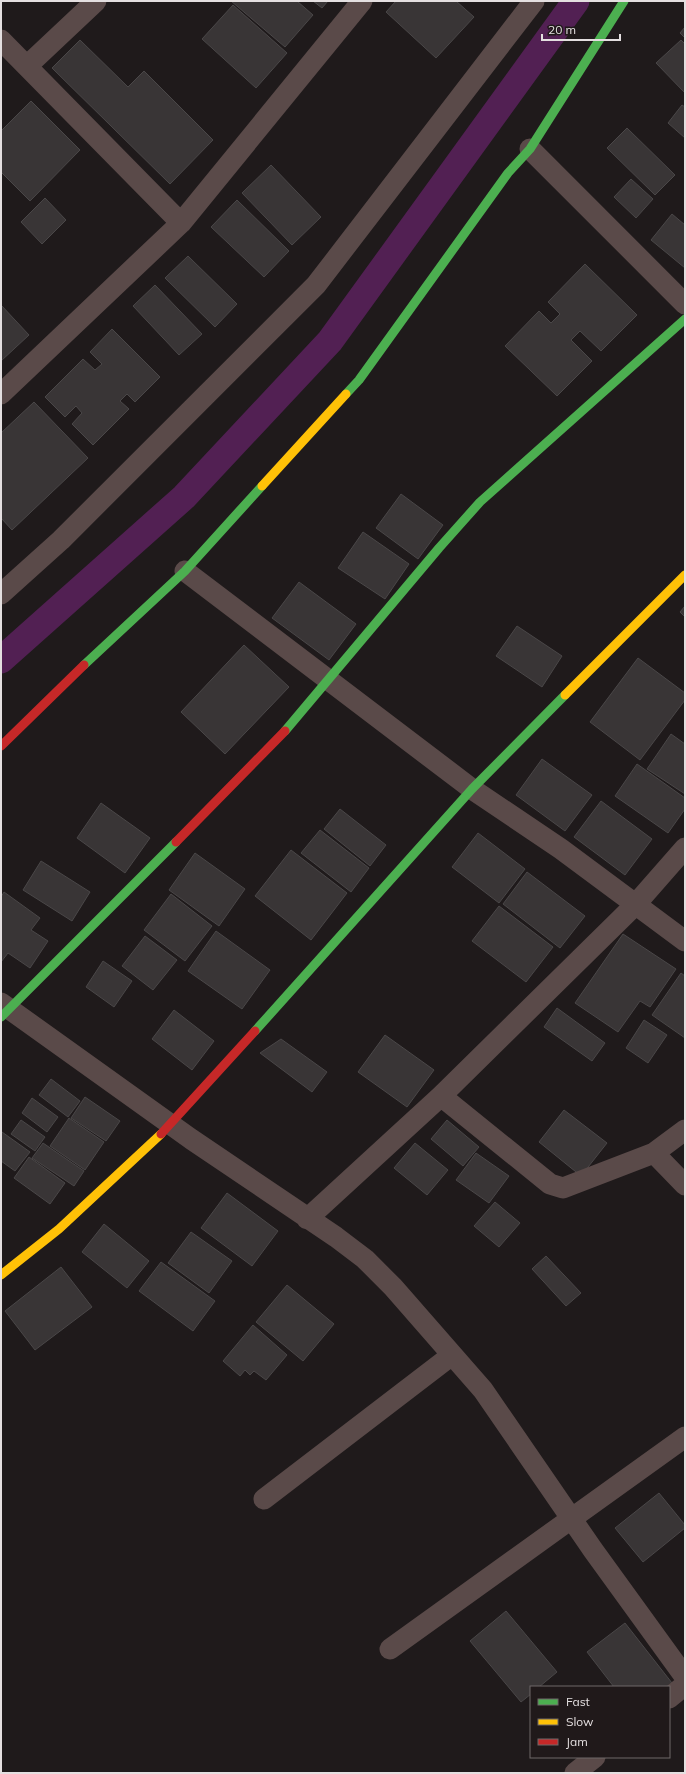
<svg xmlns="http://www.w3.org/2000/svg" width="686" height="1774" font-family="Mulish,sans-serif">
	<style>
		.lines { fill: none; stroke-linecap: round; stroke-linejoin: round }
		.canal { stroke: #522053; stroke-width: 27 }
		.building { fill: #393536; stroke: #4a4748 }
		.street { stroke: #5a4a49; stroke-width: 21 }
		.fast { stroke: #4caf50; stroke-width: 9 }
		.slow { stroke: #ffc107; stroke-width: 9 }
		.jam { stroke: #c62828; stroke-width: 9 }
	</style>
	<rect width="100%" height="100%" fill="#1f1a1b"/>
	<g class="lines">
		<!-- canal -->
		<path class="canal" d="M1 660 184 497 330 341 576 1"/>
	</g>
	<!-- building -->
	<path class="building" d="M231 1H297L313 15 285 47Z
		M313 1H328L322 8Z
		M396 1H456L474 17 436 58 386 12Z
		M233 5 287 53 256 88 202 39Z
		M685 27V38L680 33Z
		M80 40 128 87 144 71 213 140 170 184 52 68Z
		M681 40 685 44V93L656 63Z
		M31 101 80 150 30 201 1 172V131Z
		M682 105 685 107V138L668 123Z
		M627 128 675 175 655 195 607 148Z
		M271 165 321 217 292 245 242 193Z
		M631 179 653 199 636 218 614 197Z
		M45 198 66 220 42 244 21 222Z
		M237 200 289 251 264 277 211 227Z
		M672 214 685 225V268L651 240Z
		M188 256 237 304 215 327 165 278Z
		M585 264 637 315 601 351 580 331 571 340 592 361 557 396 505 346 539 311 551 323 560 314 548 302Z
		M155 285 202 334 179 355 133 306Z
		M1 305 29 335 1 361Z
		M112 329 160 377 135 402 127 394 120 401 129 409 93 445 72 424 82 413 76 406 65 417 45 397 83 359 95 370 102 364 90 352Z
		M34 402 88 458 12 530 1 518V433Z
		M401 494 443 525 418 559 376 528Z
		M363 532 409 564 385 599 338 568Z
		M299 582 356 624 329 660 272 618Z
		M685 606V617L680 612Z
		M517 626 562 656 542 687 496 656Z
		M244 645 289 687 225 754 181 712Z
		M638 658 685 693V700L640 760 590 722Z
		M671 734 685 744V794L647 769Z
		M542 759 592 795 565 831 516 795Z
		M637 764 685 798V809L668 833 615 796Z
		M601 801 652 839 625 875 574 837Z
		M101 803 150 838 125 873 77 838Z
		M340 809 386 845 370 866 324 829Z
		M320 830 369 868 351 892 301 853Z
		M478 833 525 869 499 903 452 867Z
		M291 850 347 893 311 940 255 896Z
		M195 853 245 889 219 926 169 890Z
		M41 861 90 892 72 921 23 890Z
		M527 872 585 916 560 948 503 904Z
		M4 892 40 918 31 930 48 941 30 968 8 953 1 962V897Z
		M171 894 212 926 185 961 144 930Z
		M499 906 553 947 526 982 472 941Z
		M216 931 270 970 242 1009 188 971Z
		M623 934 676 969 650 1007 640 1001 618 1032 575 1003Z
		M145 936 177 960 153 990 122 966Z
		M103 961 132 981 114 1007 86 987Z
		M681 973 685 976V1038L652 1015Z
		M557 1008 605 1043 592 1061 544 1027Z
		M174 1010 214 1041 192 1070 152 1039Z
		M644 1020 667 1035 648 1063 626 1048Z
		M385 1035 434 1070 407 1107 358 1072Z
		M281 1039 327 1072 312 1092 260 1053Z
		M51 1079 80 1101 68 1117 39 1095Z
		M85 1097 120 1121 106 1141 71 1118Z
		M32 1098 58 1117 47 1132 22 1113Z
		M564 1110 607 1143 581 1176 539 1142Z
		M69 1118 104 1142 85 1170 50 1146Z
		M21 1120 45 1137 35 1151 11 1134Z
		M447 1120 479 1147 463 1166 431 1139Z
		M2 1132 30 1152 15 1171 1 1161V1133Z
		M43 1143 84 1171 74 1186 32 1158Z
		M415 1143 448 1170 427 1195 394 1168Z
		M476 1153 509 1176 489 1203 456 1180Z
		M29 1157 65 1183 50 1204 14 1178Z
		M227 1193 278 1231 252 1266 201 1228Z
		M495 1202 520 1223 499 1247 474 1226Z
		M104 1224 149 1261 127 1288 82 1252Z
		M191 1232 232 1261 209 1293 168 1263Z
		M546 1256 581 1293 566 1306 532 1269Z
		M161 1262 215 1301 193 1331 139 1291Z
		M61 1267 92 1307 35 1350 5 1311Z
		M287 1285 334 1324 303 1361 256 1322Z
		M253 1325 287 1355 266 1380 254 1371 250 1375 245 1370 240 1376 223 1361Z
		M659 1493 685 1525V1528L643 1562 615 1528Z
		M506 1611 557 1672 539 1687H531V1694L521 1702 470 1641Z
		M625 1623 672 1683 667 1687H614L587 1652Z"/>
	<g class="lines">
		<!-- street -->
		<path class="street" d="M1 40 181 223 362 1
			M27 66 96 1
			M530 149 685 304
			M1 394 181 223
			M185 571 472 789 561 849 685 941
			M1 594 61 540 316 285 534 1
			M1 1003 191 1139 336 1237 365 1259 393 1287 483 1390 593 1550 685 1677
			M441 1096 550 1184 563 1188 654 1153 685 1130
			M654 1153 685 1185
			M307 1219 441 1096 635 905 685 848
			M264 1499 452 1355
			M390 1649 685 1437
			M669 1698 685 1685
			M575 1773 595 1757"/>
		<!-- fast -->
		<path class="fast" d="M346 394 359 380 508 173 530 149 624 1
			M84 665 185 571 262 486
			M285 731 439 548 480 502 685 319
			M1 1017 176 842
			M255 1031 472 789 565 695"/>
		<!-- slow -->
		<path class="slow" d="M262 486 346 394
			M565 695 685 575
			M1 1275 59 1229 161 1134"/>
		<!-- jam -->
		<path class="jam" d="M1 746 84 665
			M176 842 285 731
			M161 1134 255 1031"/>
	</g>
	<!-- border -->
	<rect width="686" height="1774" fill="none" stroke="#e4dfe0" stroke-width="4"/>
	<!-- legend -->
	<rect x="530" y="1686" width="140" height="72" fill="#20191a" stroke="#6e6869"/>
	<rect x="538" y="1699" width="20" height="6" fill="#4caf50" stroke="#6e6869"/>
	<text x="566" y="1706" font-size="12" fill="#e4dfe0">Fast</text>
	<rect x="538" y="1719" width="20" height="6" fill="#ffc107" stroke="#6e6869"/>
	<text x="566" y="1726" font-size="12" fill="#e4dfe0">Slow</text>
	<rect x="538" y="1739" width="20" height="6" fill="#c62828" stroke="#6e6869"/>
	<text x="566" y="1746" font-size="12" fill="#e4dfe0">Jam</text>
	<!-- scale -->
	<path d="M542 34v6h78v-6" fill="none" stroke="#e4dfe0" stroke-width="2"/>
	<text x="548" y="34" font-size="12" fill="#e4dfe0" stroke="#20191a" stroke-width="3" paint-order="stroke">20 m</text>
</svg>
